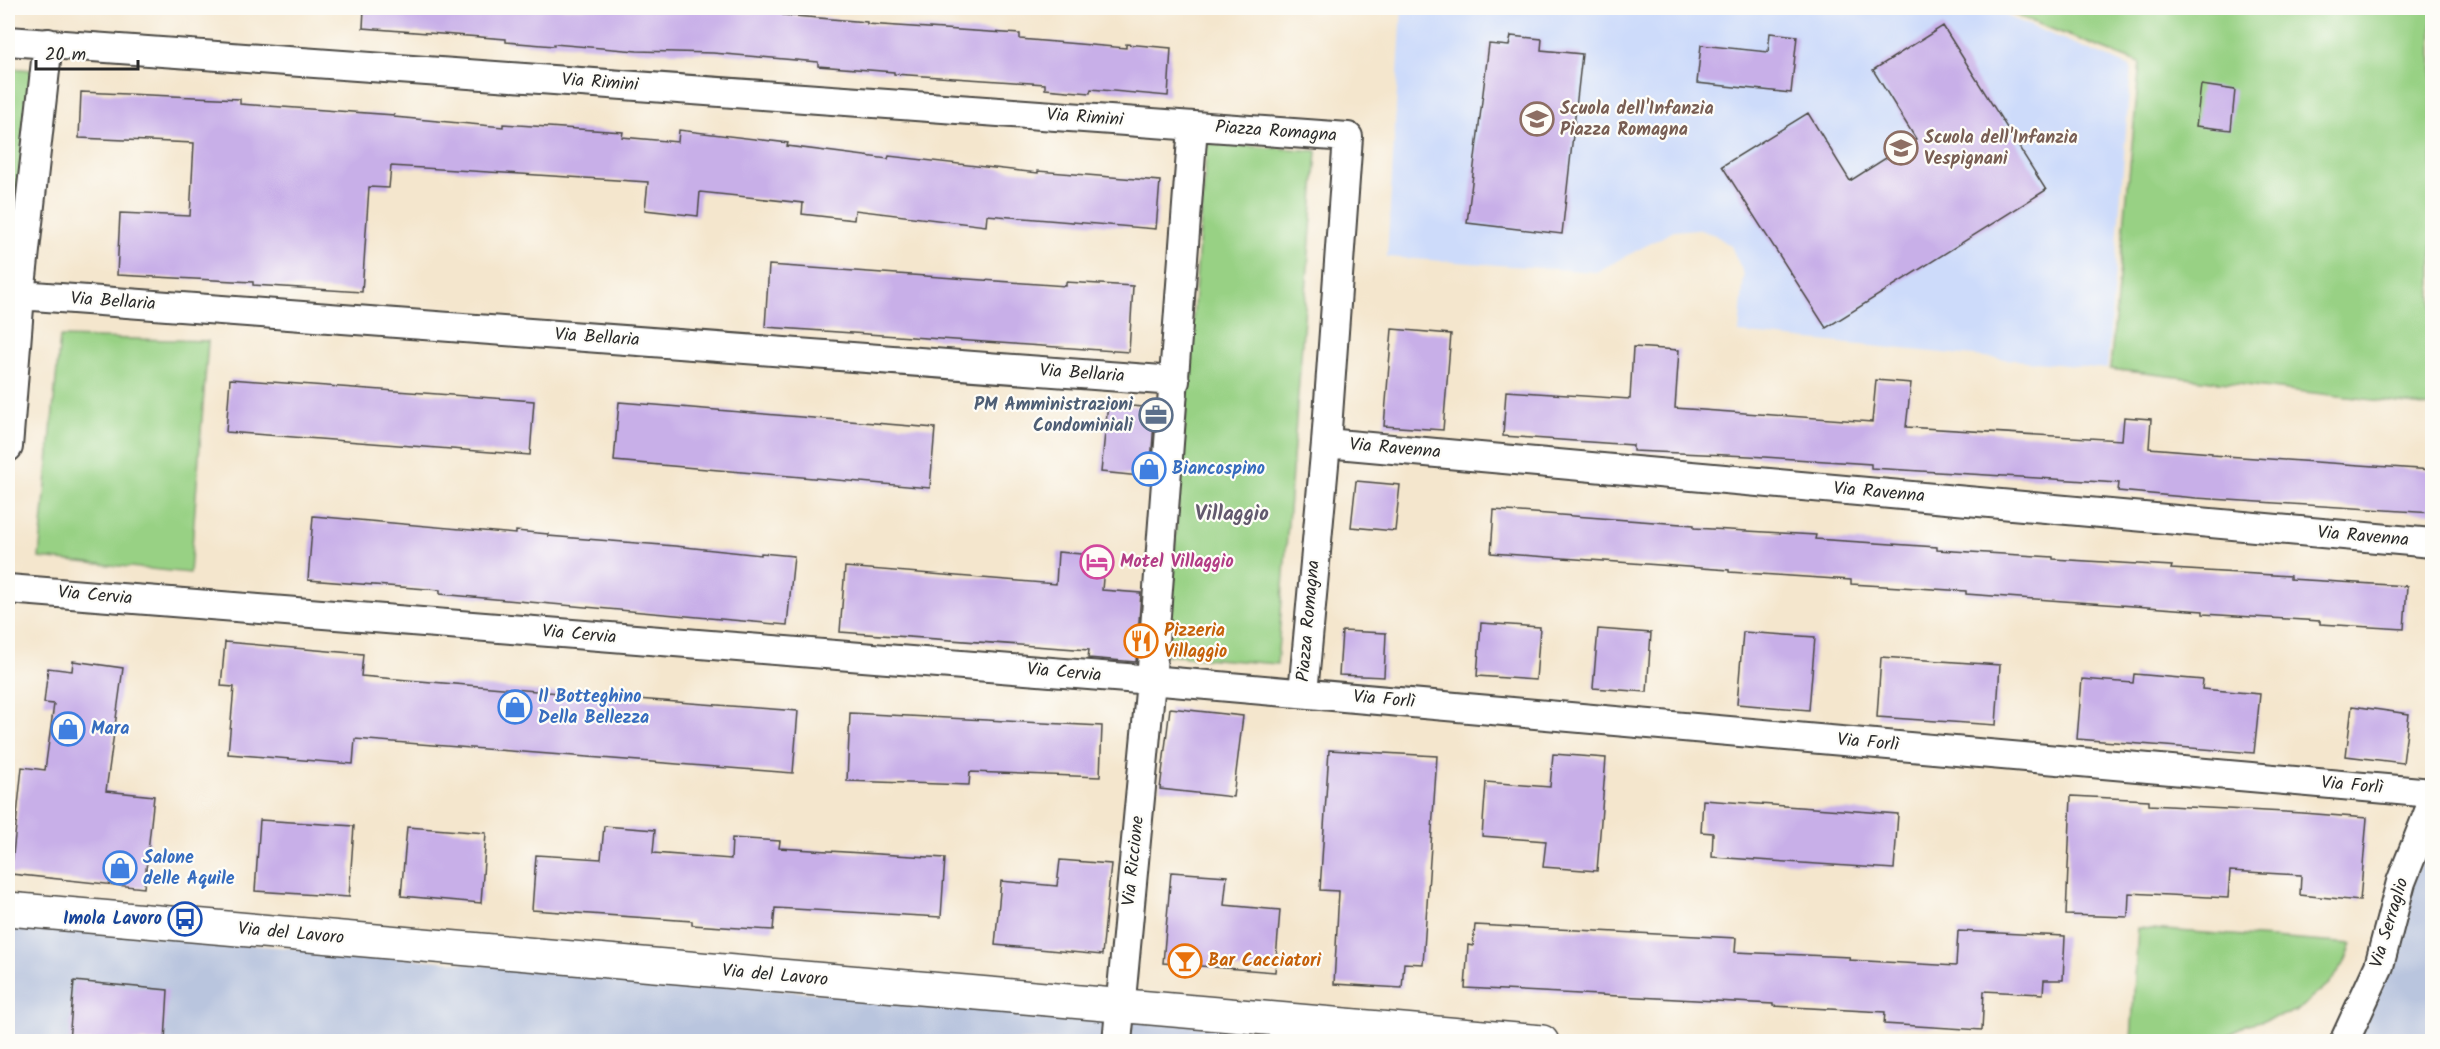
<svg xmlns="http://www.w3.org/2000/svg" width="2440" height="1049" font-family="Kalam,sans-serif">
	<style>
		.built { fill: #cddbfa }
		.industrial { fill: #b9c5de }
		.green { fill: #98d184; stroke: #627e58; stroke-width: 1.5 }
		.building { fill: #c8afe8 }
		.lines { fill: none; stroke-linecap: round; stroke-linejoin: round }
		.street-casing { stroke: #494743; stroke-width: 32 }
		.secondary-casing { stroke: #494743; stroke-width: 36 }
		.street { stroke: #fff; stroke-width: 28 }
		.secondary { stroke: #fff; stroke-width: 33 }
		.labels { text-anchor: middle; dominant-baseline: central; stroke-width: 4.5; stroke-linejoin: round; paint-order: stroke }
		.street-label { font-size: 18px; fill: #2b2b2b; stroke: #fdfcf7 }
		.education-label { font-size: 18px; font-weight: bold; fill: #785e54; stroke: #fdfcf7; text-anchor: start }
		.service-label { font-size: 18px; font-weight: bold; fill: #4e5e75; stroke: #fdfcf7; text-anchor: end }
		.shop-label { font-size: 18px; font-weight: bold; fill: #366cbe; stroke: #fdfcf7; text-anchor: start }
		.hotel-label { font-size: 18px; font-weight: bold; fill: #b23c85; stroke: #fdfcf7; text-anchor: start }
		.food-label { font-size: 18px; font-weight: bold; fill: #c56008; stroke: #fdfcf7; text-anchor: start }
		.transit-label { font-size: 18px; font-weight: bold; fill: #164399; stroke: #fdfcf7; text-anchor: end }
		.quarter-label { font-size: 21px; font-weight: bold; fill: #62596d; stroke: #fdfcf7 }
	</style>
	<rect width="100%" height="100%" fill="#fdfcf7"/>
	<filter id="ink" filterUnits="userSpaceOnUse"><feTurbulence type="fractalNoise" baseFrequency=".0167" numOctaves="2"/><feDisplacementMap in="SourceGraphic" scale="12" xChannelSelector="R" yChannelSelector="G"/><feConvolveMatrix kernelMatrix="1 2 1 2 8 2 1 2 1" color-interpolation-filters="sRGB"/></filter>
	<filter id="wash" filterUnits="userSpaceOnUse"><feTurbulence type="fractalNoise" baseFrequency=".008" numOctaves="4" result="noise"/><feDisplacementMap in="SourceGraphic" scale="24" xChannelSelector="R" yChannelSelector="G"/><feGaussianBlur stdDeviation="1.35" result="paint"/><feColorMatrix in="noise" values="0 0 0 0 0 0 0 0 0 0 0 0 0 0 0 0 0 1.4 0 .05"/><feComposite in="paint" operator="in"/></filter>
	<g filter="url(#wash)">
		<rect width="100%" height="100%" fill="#f4e6cd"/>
		<!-- built -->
		<path class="built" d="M1402 8H1987L2131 67 2107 369 1739 333 1744 275 1731 246 1715 235 1697 229 1674 231 1596 272 1387 257Z"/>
		<!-- industrial -->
		<path class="industrial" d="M2432 833V1041L2347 1042Z
			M8 924 1383 1041H8Z"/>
		<!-- green -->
		<path class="green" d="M1997 8H2432V407L2110 369 2140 63Z
			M11 68 32 70 8 345V107Z
			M1207 143 1317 151 1277 664 1166 655Z
			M60 337 208 341 190 573 39 558Z
			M2138 928 2352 944 2344 964 2332 981 2295 1012 2245 1025 2219 1041H2131Z"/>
		<g id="blocks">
			<!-- building -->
			<path class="building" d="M364 8H689L753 13 754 8H783V15L867 22V24L1020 34V39L1126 48V44L1171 48 1168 96 1091 89 1090 93 1045 89V84L894 74V72L818 66V62L713 53 637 51 554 44V46L506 42V39L363 28Z
				M1943 26 2046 190 1826 328 1722 166 1808 113 1850 181 1916 139 1873 70Z
				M1770 33 1797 36 1791 93 1697 83 1701 45 1768 52Z
				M1511 36 1542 39 1541 50 1582 54 1562 234 1467 223 1489 44 1509 46Z
				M2201 85 2235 90 2231 130 2196 126Z
				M81 92 240 99V104L394 115V117L503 127V124L623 132 622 137 678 142 679 130 788 143 787 146 888 159 889 156 1038 173V171L1160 181 1156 229 987 215 986 226 855 210 854 220 802 214 803 203 700 192 698 216 645 210 648 182 391 166 389 188 369 187 362 292 253 285V282L117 275 120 213 190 216 194 143 79 138Z
				M769 265 1066 286V282L1133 286 1129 352 765 327Z
				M1392 329 1451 334 1443 430 1384 426Z
				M1633 347 1679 350 1675 408 1872 422 1876 380 1911 383 1906 427 2122 440 2124 417 2151 419 2149 448 2212 453V455L2433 470V513L2196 498 2118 491 2119 483 1871 468V464L1749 456 1633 451V445L1503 436 1506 391 1630 399Z
				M230 379 534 401 530 455 226 432Z
				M619 402 935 428 930 488 614 461Z
				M1108 404 1155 408 1150 477 1101 472Z
				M1356 481 1400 485 1395 531 1351 527Z
				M1494 510 1694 525V528L1816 535 1815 539 1937 547V550L2053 557V559L2172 566 2171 569 2290 576V579L2407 586 2404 629 2320 624V621L2203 614V611L1966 594V591L1851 584V580L1729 572V570L1491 553Z
				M313 516 516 534V531L548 534V536L675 546 761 555V553L794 556 787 625 440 594V590L308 580Z
				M1058 552 1105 556 1102 590 1141 593 1136 662 1088 658 1089 650 840 632 845 567 1056 584Z
				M1481 623 1540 627 1536 680 1477 676Z
				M1598 629 1651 633 1647 692 1593 688Z
				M1342 631 1386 633 1384 677 1339 675Z
				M1743 632 1815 637 1809 710 1737 704Z
				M225 642 363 654 361 676 583 695 798 711 793 773 355 739 353 764 228 754 234 687 221 686Z
				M1881 657 2000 665 1996 725 1877 717Z
				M73 661 123 668 106 791 154 796 144 888 11 874 22 767 45 770 54 704 44 703 48 668 72 671Z
				M2134 674 2203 680 2202 689 2260 694 2254 753 2077 739 2082 679 2133 683Z
				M2352 706 2409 714 2403 763 2346 756Z
				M1170 708 1243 716 1233 797 1160 789Z
				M850 713 1102 726 1100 777 970 772 969 785 847 781Z
				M1329 750 1437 756 1423 964 1404 963 1402 988 1334 984 1339 891 1320 890Z
				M1553 754 1606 758 1597 871 1543 867 1546 841 1482 836 1486 782 1550 787Z
				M2071 796 2149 800V805L2303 813 2367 818 2360 901 2300 895 2301 875 2230 871 2228 898 2129 893 2128 917 2066 915Z
				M1703 800 1898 814 1894 869 1712 857 1713 833 1701 832Z
				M260 820 354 826 349 897 255 891Z
				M604 826 655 830 653 853 731 859 732 838 780 841 779 848 945 858 941 917 775 908 773 930 692 925V921L532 910 536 855 601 859Z
				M407 827 486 833 481 903 401 896Z
				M1060 860 1111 864 1102 955 995 945 1001 881 1057 886Z
				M1171 872 1227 876 1224 905 1280 910 1275 972 1163 963Z
				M1475 925 1736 938 1735 952 1850 957 1849 960 1956 966 1958 931 2065 936 2063 980H2044L2043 994 1984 991 1982 1030 1884 1024 1885 1012 1773 1006V1004L1465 988 1468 945 1473 946Z
				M74 981 168 990 165 1041H69Z"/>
		</g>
	</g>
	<g filter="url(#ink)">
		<use href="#blocks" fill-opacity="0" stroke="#494743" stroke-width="1.5"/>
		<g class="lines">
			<defs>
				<path id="street" d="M8 41 1348 137 1326 443 1303 693
					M20 295 1175 381
					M1326 443 2432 543
					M8 447 20 295 48 43
					M8 589 1139 679 2432 793
					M1117 1042 1151 681 1193 126
					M2344 1042 2379 966 2401 882 2432 804"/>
				<path id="secondary" d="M8 909 1542 1042"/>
			</defs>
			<!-- street casing -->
			<use href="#street" class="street-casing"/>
			<!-- secondary casing -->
			<use href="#secondary" class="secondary-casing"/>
			<!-- street -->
			<use href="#street" class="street"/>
			<!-- secondary -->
			<use href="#secondary" class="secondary"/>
		</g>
	</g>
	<!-- icons -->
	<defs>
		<symbol id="school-ring" viewBox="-11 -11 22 22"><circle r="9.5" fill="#fdfcf7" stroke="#8d6e63" stroke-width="1.5"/><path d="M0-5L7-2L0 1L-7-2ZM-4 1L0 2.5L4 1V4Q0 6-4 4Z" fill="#8d6e63"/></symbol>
		<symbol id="office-ring" viewBox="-11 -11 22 22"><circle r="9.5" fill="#fdfcf7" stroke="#5c6f8a" stroke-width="1.5"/><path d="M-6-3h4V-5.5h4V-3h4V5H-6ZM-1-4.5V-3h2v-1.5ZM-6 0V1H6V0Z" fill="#5c6f8a"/></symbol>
		<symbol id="shop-ring" viewBox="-11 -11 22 22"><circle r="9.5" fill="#fdfcf7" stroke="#3f7fe0" stroke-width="1.5"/><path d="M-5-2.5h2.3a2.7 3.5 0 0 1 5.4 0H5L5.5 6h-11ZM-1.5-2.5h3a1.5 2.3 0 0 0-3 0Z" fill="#3f7fe0"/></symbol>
		<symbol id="hotel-ring" viewBox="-11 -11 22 22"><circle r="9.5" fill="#fdfcf7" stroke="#d1479c" stroke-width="1.5"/><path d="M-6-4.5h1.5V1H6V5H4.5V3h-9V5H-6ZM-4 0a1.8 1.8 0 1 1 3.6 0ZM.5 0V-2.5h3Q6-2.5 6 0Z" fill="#d1479c"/></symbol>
		<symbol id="restaurant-ring" viewBox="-11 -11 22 22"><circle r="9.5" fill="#fdfcf7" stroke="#e8710a" stroke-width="1.5"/><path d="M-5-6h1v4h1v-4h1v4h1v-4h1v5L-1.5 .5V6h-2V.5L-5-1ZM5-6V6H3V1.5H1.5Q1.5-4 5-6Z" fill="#e8710a"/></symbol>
		<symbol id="bus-ring" viewBox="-11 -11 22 22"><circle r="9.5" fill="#fdfcf7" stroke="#1a4fb4" stroke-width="1.5"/><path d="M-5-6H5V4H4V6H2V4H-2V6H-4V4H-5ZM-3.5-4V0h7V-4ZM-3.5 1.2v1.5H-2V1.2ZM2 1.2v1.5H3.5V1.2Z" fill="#1a4fb4"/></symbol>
		<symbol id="bar-ring" viewBox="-11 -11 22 22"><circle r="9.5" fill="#fdfcf7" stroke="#e8710a" stroke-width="1.5"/><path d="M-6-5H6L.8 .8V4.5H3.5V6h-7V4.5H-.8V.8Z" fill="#e8710a"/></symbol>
	</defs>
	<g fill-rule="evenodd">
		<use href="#school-ring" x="1518" y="100" width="38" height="38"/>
		<use href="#school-ring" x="1882" y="129" width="38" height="38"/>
		<use href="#office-ring" x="1137" y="396" width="38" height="38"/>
		<use href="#shop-ring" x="1130" y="450" width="38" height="38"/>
		<use href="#hotel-ring" x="1078" y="543" width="38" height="38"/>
		<use href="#restaurant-ring" x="1122" y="622" width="38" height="38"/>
		<use href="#shop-ring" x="496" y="688" width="38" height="38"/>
		<use href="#shop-ring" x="49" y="710" width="38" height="38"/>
		<use href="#shop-ring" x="101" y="849" width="38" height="38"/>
		<use href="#bus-ring" x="166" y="900" width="38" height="38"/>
		<use href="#bar-ring" x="1166" y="942" width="38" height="38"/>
	</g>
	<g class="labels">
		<!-- street labels -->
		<g class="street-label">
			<text transform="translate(600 83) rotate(4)">Via Rimini</text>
			<text transform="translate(1085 118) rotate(4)">Via Rimini</text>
			<text transform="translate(1276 132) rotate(4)">Piazza Romagna</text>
			<text transform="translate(113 302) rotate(4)">Via Bellaria</text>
			<text transform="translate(597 338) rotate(4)">Via Bellaria</text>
			<text transform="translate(1082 374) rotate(4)">Via Bellaria</text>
			<text transform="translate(1395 449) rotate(5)">Via Ravenna</text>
			<text transform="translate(1879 493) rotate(5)">Via Ravenna</text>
			<text transform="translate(2363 537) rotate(5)">Via Ravenna</text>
			<text transform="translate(95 596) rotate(5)">Via Cervia</text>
			<text transform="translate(1309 621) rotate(-85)">Piazza Romagna</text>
			<text transform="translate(579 635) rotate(5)">Via Cervia</text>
			<text transform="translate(1064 673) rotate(5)">Via Cervia</text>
			<text transform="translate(1384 700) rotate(5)">Via Forlì</text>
			<text transform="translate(1868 743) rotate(5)">Via Forlì</text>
			<text transform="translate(2352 786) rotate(5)">Via Forlì</text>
			<text transform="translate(1134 861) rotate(-84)">Via Riccione</text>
			<text transform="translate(2390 923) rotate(-73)">Via Serraglio</text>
			<text transform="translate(291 934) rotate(5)">Via del Lavoro</text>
			<text transform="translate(775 976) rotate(5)">Via del Lavoro</text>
		</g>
		<!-- education labels -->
		<g class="education-label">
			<text x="1560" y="109">Scuola dell'Infanzia<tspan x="1560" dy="21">Piazza Romagna</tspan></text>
			<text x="1924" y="138">Scuola dell'Infanzia<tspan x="1924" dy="21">Vespignani</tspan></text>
		</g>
		<!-- service labels -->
		<g class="service-label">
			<text x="1133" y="405">PM Amministrazioni<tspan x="1133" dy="21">Condominiali</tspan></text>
		</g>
		<!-- shop labels -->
		<g class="shop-label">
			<text x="1172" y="469">Biancospino</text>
			<text x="538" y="697">Il Botteghino<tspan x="538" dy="21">Della Bellezza</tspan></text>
			<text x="91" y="729">Mara</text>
			<text x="143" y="858">Salone<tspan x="143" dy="21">delle Aquile</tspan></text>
		</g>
		<!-- hotel labels -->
		<g class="hotel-label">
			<text x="1120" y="562">Motel Villaggio</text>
		</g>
		<!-- food labels -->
		<g class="food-label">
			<text x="1164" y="631">Pizzeria<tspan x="1164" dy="21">Villaggio</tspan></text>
			<text x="1208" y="961">Bar Cacciatori</text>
		</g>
		<!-- transit labels -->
		<g class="transit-label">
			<text x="162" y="919">Imola Lavoro</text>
		</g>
		<!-- quarter labels -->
		<g class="quarter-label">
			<text x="1232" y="514">Villaggio</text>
		</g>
	</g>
	<!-- margin -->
	<rect width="2440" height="1049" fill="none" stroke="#fdfcf7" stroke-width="30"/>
	<!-- scale -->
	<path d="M36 60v9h102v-9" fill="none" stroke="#2b2b2b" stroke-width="3"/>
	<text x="45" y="60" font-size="18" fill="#2b2b2b" stroke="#fdfcf7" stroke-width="4.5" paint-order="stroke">20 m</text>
</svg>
